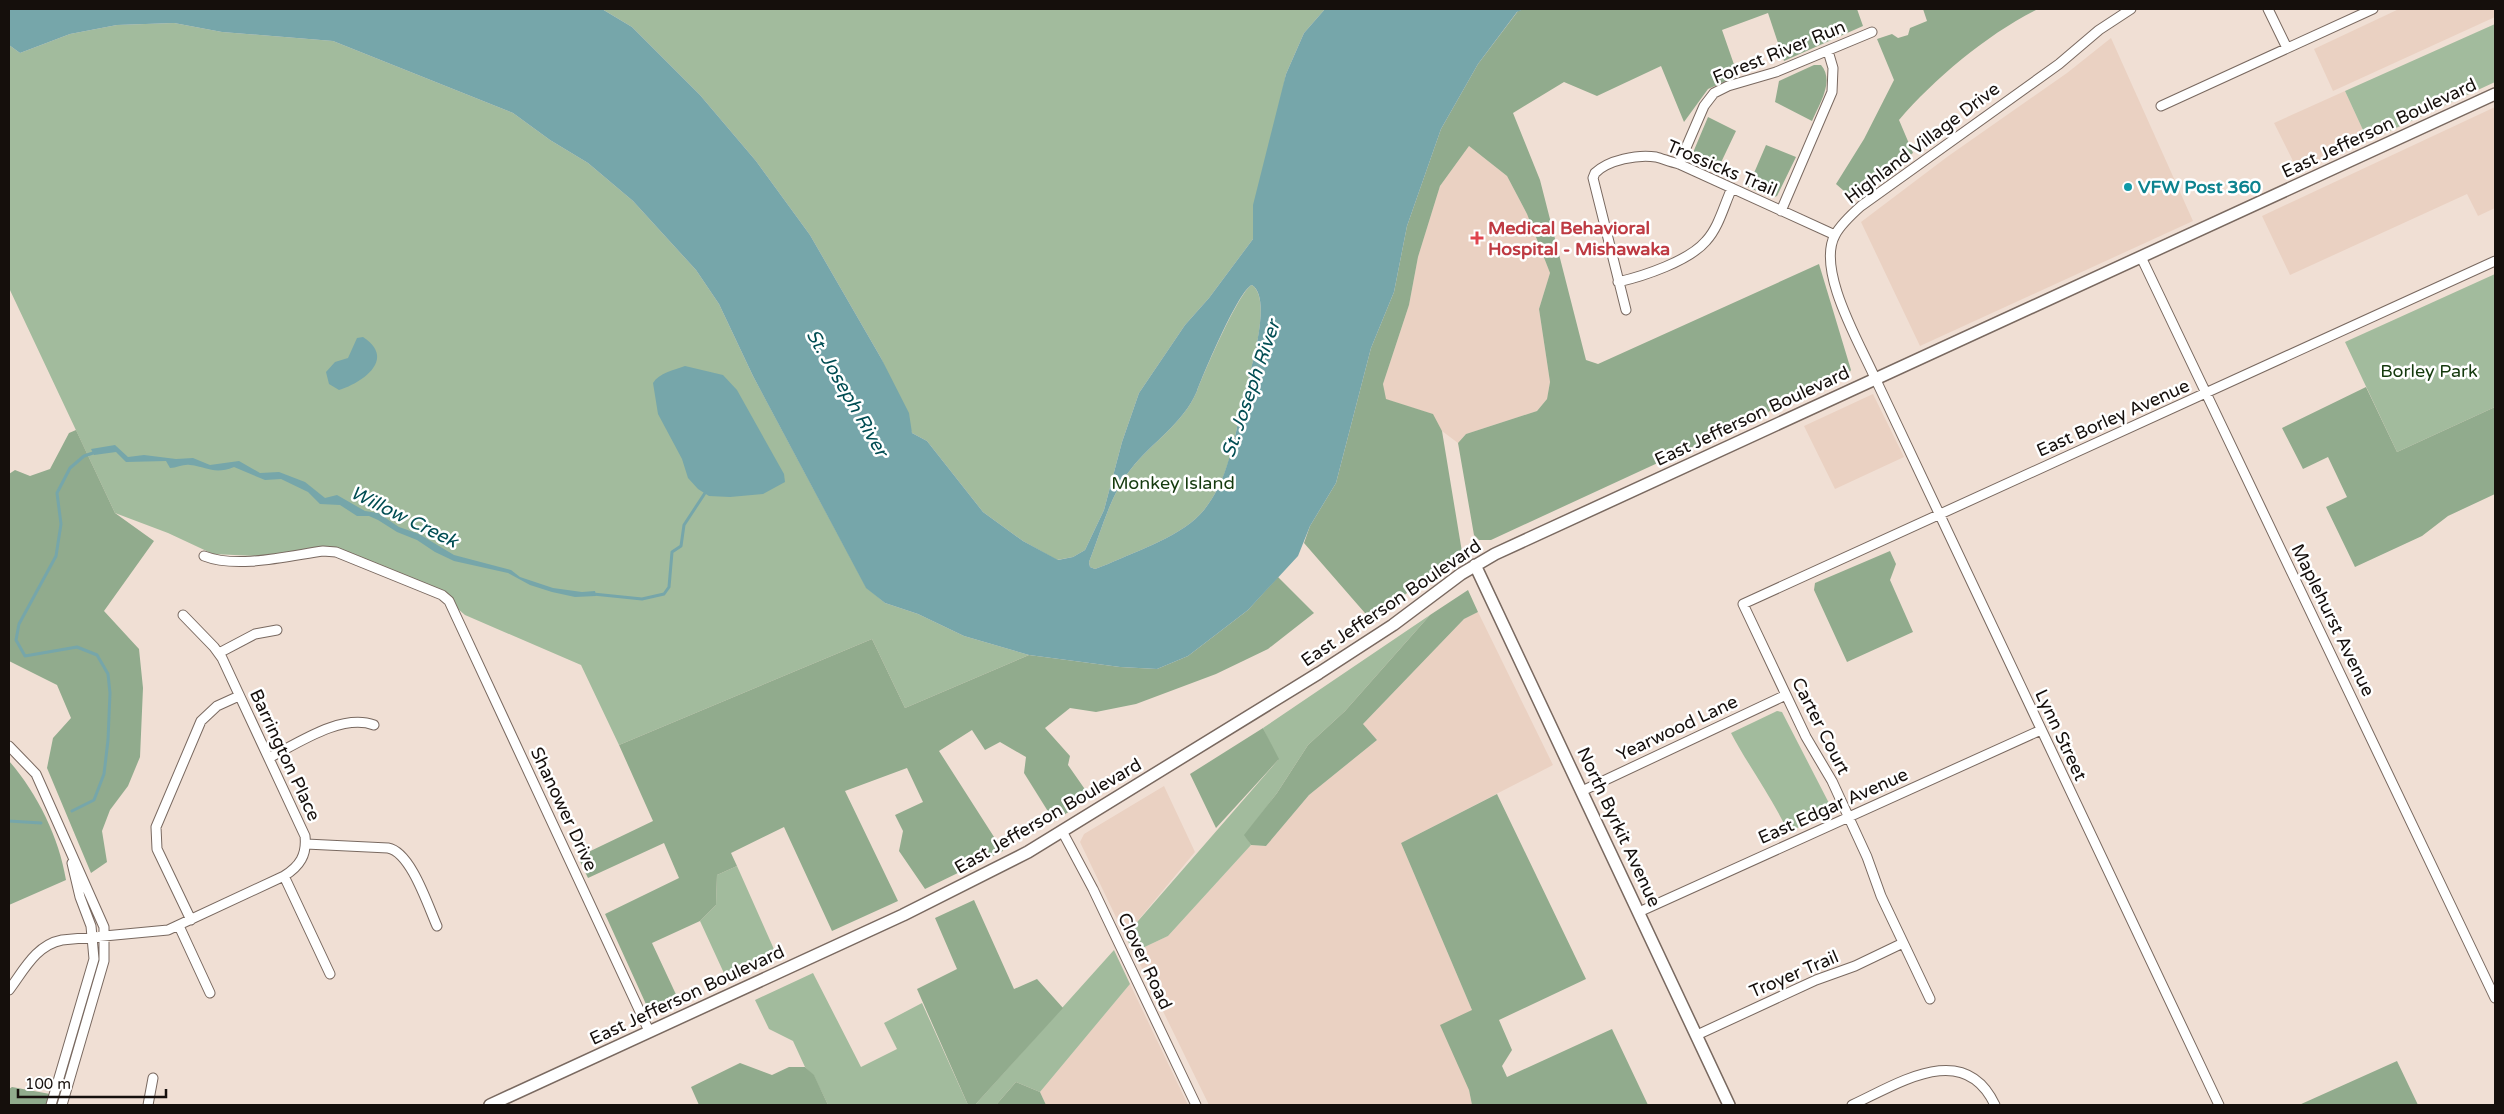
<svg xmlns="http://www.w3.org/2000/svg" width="2504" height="1114" font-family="'Varela Round',sans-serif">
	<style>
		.built { fill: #ead1c2 }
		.green { fill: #a2bb9d }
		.forest { fill: #91ab8d }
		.water { fill: #76a6aa; fill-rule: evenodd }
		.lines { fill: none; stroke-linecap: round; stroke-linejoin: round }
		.stream { stroke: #76a6aa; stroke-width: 3 }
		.minor-casing { stroke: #796960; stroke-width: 11 }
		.tertiary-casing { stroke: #796960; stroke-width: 14 }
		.minor { stroke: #fff; stroke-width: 9 }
		.tertiary { stroke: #fff; stroke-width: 11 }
		.culture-dot { fill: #0f9aa8; stroke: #fff; stroke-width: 2 }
		.health-dot { fill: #e0444e; stroke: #fff; stroke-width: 2 }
		.labels { text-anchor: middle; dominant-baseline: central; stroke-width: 5; stroke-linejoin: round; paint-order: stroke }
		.street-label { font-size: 18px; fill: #150f0c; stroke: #fff }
		.culture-label { font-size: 18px; font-weight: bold; fill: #0d838f; stroke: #fff; text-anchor: start }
		.health-label { font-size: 18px; font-weight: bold; fill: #be3a42; stroke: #fff; text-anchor: start }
		.park-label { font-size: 18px; fill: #153a0e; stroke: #fff }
		.water-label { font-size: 19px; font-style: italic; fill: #004d53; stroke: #fff }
	</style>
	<rect width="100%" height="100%" fill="#f0dfd4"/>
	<!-- built -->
	<path class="built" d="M2399 9H2495V17L2333 91 2314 49Z
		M2111 38 2193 221 1920 346 1861 222 1947 157 2067 73Z
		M2345 91 2368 141 2299 173 2274 123Z
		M2495 107V208L2478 216 2467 194 2290 275 2262 216Z
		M1469 146 1507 176 1527 214 1550 273 1539 309 1550 382 1547 399 1537 411 1466 434 1458 443 1442 431 1432 414 1385 399 1383 384 1409 305 1418 257 1440 186Z
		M1873 394 1904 457 1835 489 1804 426Z
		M1478 612 1553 765 1401 843 1472 1010 1469 1090 1472 1105H1209L1134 952 1168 936 1251 845 1266 846 1309 795 1377 740 1363 724 1464 619Z
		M1164 786 1195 852 1125 936 1080 842 1084 834Z
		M1130 984 1188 1105H1046L1040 1092Z"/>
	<!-- green -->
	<path class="green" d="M602 9H1325L1304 33 1286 74 1253 239 1209 298 1185 325 1139 393 1122 442 1104 510 1085 550 1073 557 1057 560 1023 541 983 512 927 441 912 433 881 358 810 235 756 161 700 95 632 27Z
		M174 23 222 32 333 41 513 113 550 140 588 163 633 201 696 270 719 304 753 376 866 587 885 603 918 614 964 636 1029 655 905 708 872 639 619 745 581 665 465 615 442 595 343 554 280 557 213 554 168 533 115 513 9 288V45L20 53 70 34 117 25Z
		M2495 24V82L2368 141 2345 91Z
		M2495 274V407L2397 452 2345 342Z
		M1252 285C1274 300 1248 378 1243 399 1238 420 1235 442 1228 463 1223 479 1215 496 1204 510 1184 535 1137 551 1108 564L1095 569 1090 567 1089 562C1101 532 1110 495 1131 469 1152 442 1183 424 1197 391 1203 375 1240 289 1252 285Z
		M1430 615 1345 711 1308 745 1277 793 1245 835 1251 845 1168 936 1134 952 1125 936 1278 760 1263 728Z
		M1777 711 1782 712 1832 809 1829 814 1788 832C1772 797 1749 767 1731 733Z
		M737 866 777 956 751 967 728 982 700 921 716 905 717 875Z
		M1114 950 1130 984 1040 1092 1016 1082 996 1105H975Z
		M813 973 861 1067 897 1049 884 1023 922 1003 968 1105H828L814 1076 805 1067 793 1041 769 1029 755 1000Z"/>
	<!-- forest -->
	<path class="forest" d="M1524 9H1857L1863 26 1784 61 1768 13 1722 30 1738 76 1708 89 1684 122 1661 66 1597 96 1564 82 1513 113 1540 180 1586 360 1598 364 1819 264 1851 370 1848 375 1491 540H1479L1474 535 1458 443 1466 434 1537 411 1547 399 1550 382 1539 309 1550 273 1527 214 1507 176 1469 146 1440 186 1418 257 1409 305 1383 384 1386 399 1433 414 1442 431 1462 552 1371 620 1304 543 1310 526 1336 483 1371 348 1394 292 1407 226 1441 129 1478 64 1518 11Z
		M1923 9H2038C1989 33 1935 78 1899 120L1913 153 1852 198 1836 184 1864 139 1894 80 1877 39 1892 34 1898 38 1908 35 1910 28 1927 21Z
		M1814 65H1821C1835 81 1819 104 1812 121L1775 102 1779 81Z
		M1708 117 1736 131 1716 173 1694 163 1692 155Z
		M1766 145 1796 157 1777 196 1772 198 1748 187Z
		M2366 387 2397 452 2495 407V494L2448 516 2422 536 2355 567 2326 507 2347 497 2328 457 2303 469 2282 428Z
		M76 430 115 513 154 541 104 611 139 649 143 688 140 757 128 786 110 810 102 831 107 862 91 873 47 768 53 738 71 718 57 685 9 661V474L15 470 30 476 50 469 69 433Z
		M1890 551 1896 564 1890 580 1913 632 1847 662 1814 590 1815 583Z
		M1278 577 1314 613 1268 649 1216 674 1136 704 1096 712 1070 708 1045 728 1070 756 1068 765 1091 798 1054 821 1024 773 1026 757 1000 742 985 750 972 730 939 751 1003 851 925 889 899 851 903 831 895 815 923 802 907 768 845 791 898 901 832 931 784 827 731 853 737 866 717 875 716 905 700 921 652 943 680 1003 656 1014 650 1013 605 914 679 878 664 843 588 878 578 857 653 821 619 745 872 639 905 708 1029 655 1120 667 1157 669 1188 656 1248 610Z
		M1468 590 1478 612 1464 619 1363 724 1377 740 1309 795 1266 846 1251 845 1244 835 1277 793 1308 745 1345 711 1430 615Z
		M1263 728 1279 759 1216 828 1190 774Z
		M9 761C37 793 59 837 66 880L9 905Z
		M1497 794 1586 979 1499 1020 1512 1050 1502 1066 1507 1077 1612 1029 1648 1105H1472L1469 1090 1440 1025 1472 1010 1401 843Z
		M974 900 1014 989 1037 979 1063 1008 975 1105H968L917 989 957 969 935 918Z
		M2397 1061 2418 1105H2299Z
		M740 1063 772 1075 789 1067H805L814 1075 828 1105H699L691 1087Z
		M1016 1082 1040 1092 1046 1105H996Z
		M12 1087 50 1094 46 1105H9V1089Z"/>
	<!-- water -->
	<path class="water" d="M9 9H602L632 27 700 95 756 161 810 235 881 358 909 413 912 433 927 441 983 512 1023 541 1058 560 1073 557 1085 550 1104 510 1122 442 1139 393 1185 325 1209 298 1253 239V205L1286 74 1304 33 1325 9H1524L1517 12 1478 64 1441 129 1407 226 1394 292 1371 348 1336 483 1310 526 1298 556 1248 610 1188 656 1157 669 1120 667 1029 655 964 636 918 614 885 603 866 588 753 376 719 304 696 270 633 201 588 163 550 140 513 113 333 41 222 32 174 23 117 25 70 34 20 53 9 45ZM1252 285C1274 299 1248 378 1243 399 1238 420 1235 442 1228 462 1223 479 1215 496 1204 510 1184 535 1137 551 1108 564L1095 569 1090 567 1089 562C1101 532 1110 495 1131 469 1152 442 1183 424 1197 391 1203 375 1239 289 1252 285Z
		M363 337C397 359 362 383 339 390L329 384 326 372 335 362 348 358 357 338Z
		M685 366 723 375 737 390 784 474 785 482 763 494 730 497 709 496 698 489 688 478 682 459 658 414 653 383C659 373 674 370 685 366Z
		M115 445 128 457 144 455 176 459 193 458 210 465 239 461 260 473 279 472 305 482 325 498 337 495 365 511 378 513 399 527 419 534 454 555 511 570 520 577 553 588 582 592 595 591 596 596 575 597 552 592 530 585 508 573 454 561 435 552 417 540 397 532 378 520 369 516H357L340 505 320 504 308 492 281 479 265 480 234 467C214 475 208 467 190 465 183 464 177 468 170 468L166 461 126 462 116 452 94 455 91 449Z"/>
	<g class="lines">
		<!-- stream -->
		<path class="stream" d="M593 594 642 599 664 594 669 587 672 552 681 546 684 525 705 493
			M72 811 94 800 104 774 108 740 110 693 108 674 97 655 77 647 25 656 16 640 19 624 56 556 61 524 57 493 70 468 84 456 96 452
			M9 821 41 823"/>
		<defs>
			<path id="minor" d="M2131 9 2099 30 2059 64 1861 206C1852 214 1841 224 1835 235 1816 270 1860 344 1875 378L2219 1105
				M2268 9 2287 48
				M2161 106 2373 9
				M1679 164 1704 106 1714 93 1728 86 1776 72 1872 32
				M1781 211 1832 92 1833 68 1828 51
				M2141 257 2495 998
				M1618 282C1644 276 1689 261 1706 241 1719 227 1724 205 1732 188
				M1626 310 1593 178 1595 173C1608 160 1638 154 1656 157 1663 159 1671 162 1679 164L1835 235
				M204 556C237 569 288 556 323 551L336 552 442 595 449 601 649 1031
				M219 653 255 634 277 630
				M9 746 36 774 104 927V961L62 1105
				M269 758C298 743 342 713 374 725
				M1582 791 1786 695
				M1062 831 1093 889 1196 1105
				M306 844 388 848C411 852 428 906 437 926
				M284 876 330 974
				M1639 912 2041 730
				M191 920 157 849 156 827 201 721 217 706 239 696
				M179 926 210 993
				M9 990C24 970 36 945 62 940L168 930 284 876C300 866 307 855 305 836L222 658 214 647 183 615
				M1930 999 1881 896 1867 857 1832 781 1806 737 1743 604 2495 261
				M1697 1035 1816 980 1855 966 1903 943
				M51 1105 94 959 91 926 80 897 72 863
				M148 1105 153 1078
				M1852 1105C1898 1084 1964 1039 1995 1105"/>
			<path id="tertiary" d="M1475 565 1729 1105
				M490 1105 903 915 1028 852 1319 673 1393 625 1461 574 1495 554 2495 94"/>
		</defs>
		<!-- minor casing -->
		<use href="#minor" class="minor-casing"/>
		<!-- tertiary casing -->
		<use href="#tertiary" class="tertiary-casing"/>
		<!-- minor -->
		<use href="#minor" class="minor"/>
		<!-- tertiary -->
		<use href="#tertiary" class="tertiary"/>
	</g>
	<!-- markers -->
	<circle class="culture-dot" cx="2128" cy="187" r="5"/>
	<path class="health-dot" d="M1474.5 230.5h5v5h5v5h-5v5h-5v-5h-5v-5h5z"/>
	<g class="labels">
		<!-- street labels -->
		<g class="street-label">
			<text transform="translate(1779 52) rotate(-22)">Forest River Run</text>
			<text transform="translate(2379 128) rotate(-25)">East Jefferson Boulevard</text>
			<text transform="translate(1922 143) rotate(-37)">Highland Village Drive</text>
			<text transform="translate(1722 168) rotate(23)">Trossicks Trail</text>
			<text transform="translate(1752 416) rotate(-25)">East Jefferson Boulevard</text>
			<text transform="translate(2113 418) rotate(-24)">East Borley Avenue</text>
			<text transform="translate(1391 603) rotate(-34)">East Jefferson Boulevard</text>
			<text transform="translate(2333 620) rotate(64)">Maplehurst Avenue</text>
			<text transform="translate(1821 726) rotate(63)">Carter Court</text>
			<text transform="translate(1677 728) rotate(-25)">Yearwood Lane</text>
			<text transform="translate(2061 735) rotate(65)">Lynn Street</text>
			<text transform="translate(285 755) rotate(65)">Barrington Place</text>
			<text transform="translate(1833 806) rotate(-24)">East Edgar Avenue</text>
			<text transform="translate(564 809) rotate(65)">Shanower Drive</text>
			<text transform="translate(1048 816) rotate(-30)">East Jefferson Boulevard</text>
			<text transform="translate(1619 827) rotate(65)">North Byrkit Avenue</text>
			<text transform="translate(1145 961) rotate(65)">Clover Road</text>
			<text transform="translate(1794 974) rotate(-23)">Troyer Trail</text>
			<text transform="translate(687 995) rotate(-25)">East Jefferson Boulevard</text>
		</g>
		<!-- culture labels -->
		<g class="culture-label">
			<text x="2138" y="187">VFW Post 360</text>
		</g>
		<!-- health labels -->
		<g class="health-label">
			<text x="1488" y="228">Medical Behavioral<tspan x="1488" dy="21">Hospital - Mishawaka</tspan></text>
		</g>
		<!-- park labels -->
		<g class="park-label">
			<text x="2429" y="371">Borley Park</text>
			<text x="1173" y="483">Monkey Island</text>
		</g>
		<!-- water labels -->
		<g class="water-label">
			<text transform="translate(1251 389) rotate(-71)">St. Joseph River</text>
			<text transform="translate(847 393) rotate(60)">St. Joseph River</text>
			<text transform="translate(404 517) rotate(26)">Willow Creek</text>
		</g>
	</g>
	<!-- border -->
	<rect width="2504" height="1114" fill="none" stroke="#150f0c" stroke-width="20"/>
	<!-- scale -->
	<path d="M18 1089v8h148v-8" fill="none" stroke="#150f0c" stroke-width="2.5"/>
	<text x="25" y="1089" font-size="15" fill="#150f0c" stroke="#ffffff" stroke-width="4" paint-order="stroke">100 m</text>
</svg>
